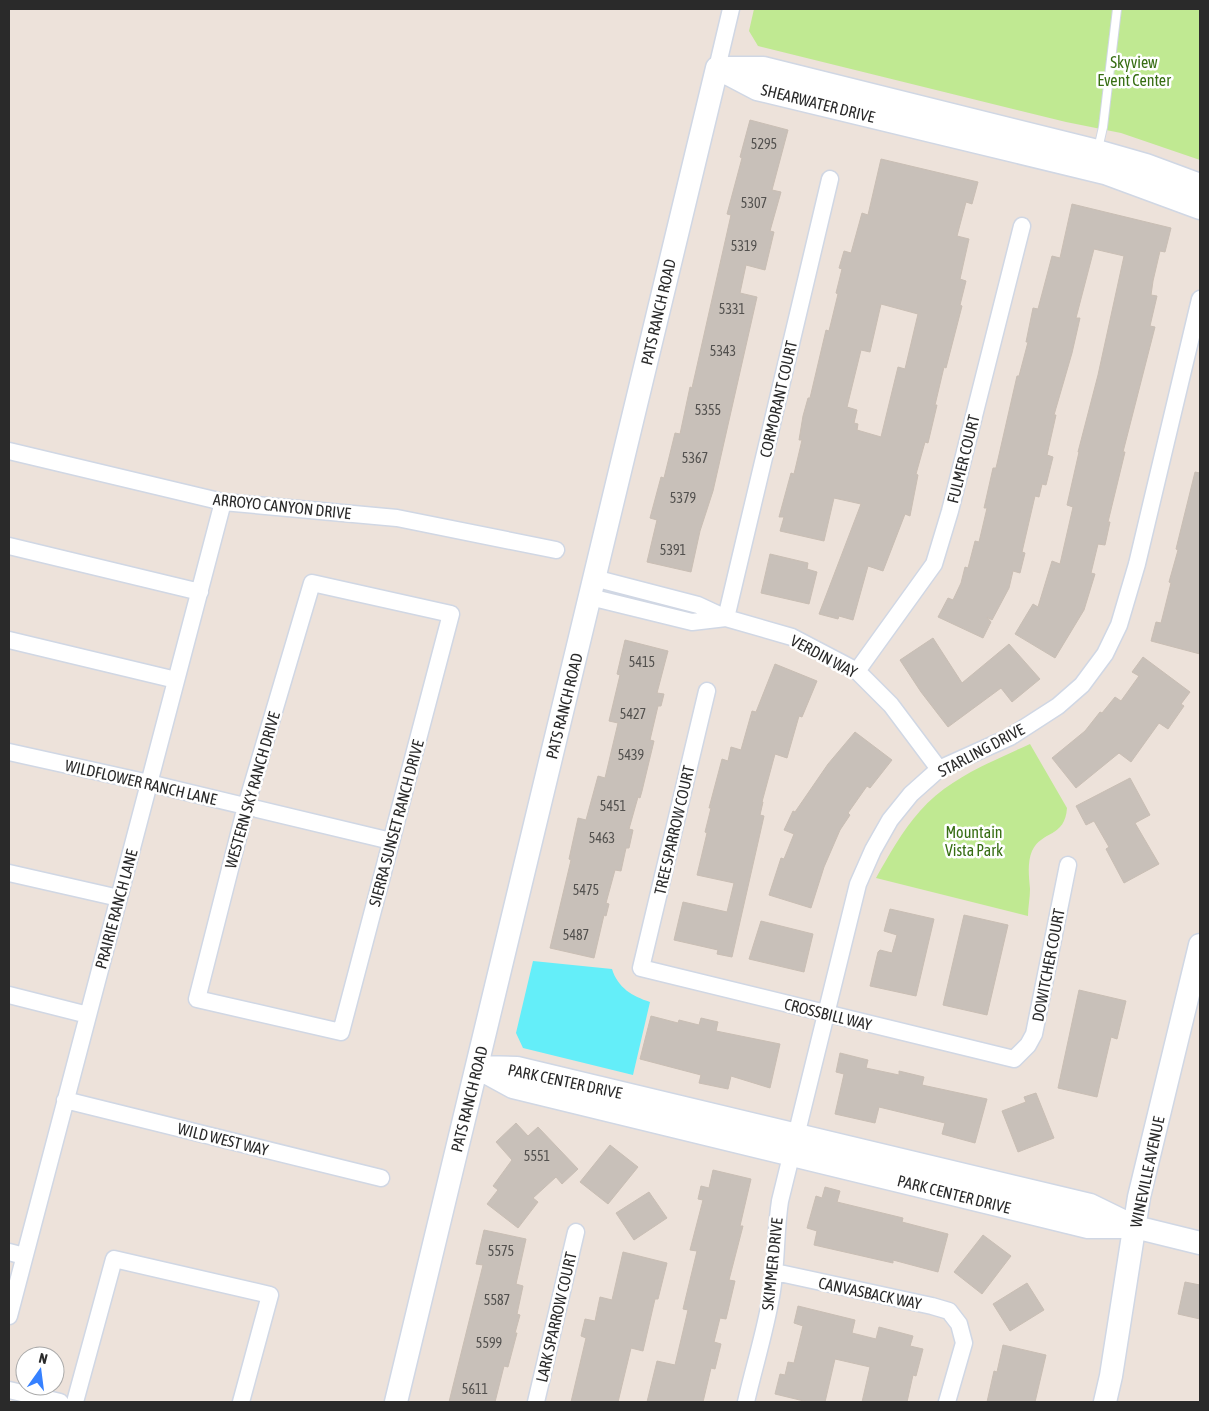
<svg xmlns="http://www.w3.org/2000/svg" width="1209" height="1411" font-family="'Asap Condensed',sans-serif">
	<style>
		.green { fill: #c0e992 }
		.water { fill: #64eef9 }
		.building { fill: #c8c0b9; stroke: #c9beb4; fill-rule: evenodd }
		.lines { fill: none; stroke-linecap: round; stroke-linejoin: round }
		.lane-casing { stroke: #d0d7e4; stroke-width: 10 }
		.street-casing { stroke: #d0d7e4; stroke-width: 19 }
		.secondary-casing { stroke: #d0d7e4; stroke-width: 25 }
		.lane { stroke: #fff; stroke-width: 8 }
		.street { stroke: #fff; stroke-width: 16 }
		.secondary { stroke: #fff; stroke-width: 22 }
		.labels { text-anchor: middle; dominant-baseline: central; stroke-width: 5; stroke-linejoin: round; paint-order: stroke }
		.number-label { font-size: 14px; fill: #52504e }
		.park-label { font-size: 16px; fill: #376e13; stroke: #fff }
		.street-label { font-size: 16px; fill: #2a2a2a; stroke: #fff }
	</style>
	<rect width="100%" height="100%" fill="#ede2da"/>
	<!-- green -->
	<path class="green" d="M754 9H1200V160L1121 133 1066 122 758 46 749 31Z
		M1030 744 1067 808C1065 838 1042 830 1032 851 1027 863 1029 877 1030 889 1030 898 1028 907 1028 916L876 878C889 855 902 831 920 811 949 778 991 762 1030 744Z"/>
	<!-- water -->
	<path class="water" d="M533 961 612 969C618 988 632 996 650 1002L633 1075 523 1048 516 1033Z"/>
	<!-- building -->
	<path class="building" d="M750 120 788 130 772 190 781 192 770 231 774 232 765 270 746 265 740 293 757 297 713 491 700 531 691 572 647 562 657 520 650 518 661 477 664 478 675 433 680 434 690 387 692 388 731 215 727 214 742 158 740 157Z
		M881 159 978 182 972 204 966 202 957 236 969 239 960 279 966 281 960 305 962 306 946 368 944 367 935 405H937L928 443 925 442 916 474 918 475 910 516 905 514 883 571 868 566 853 620 839 616 838 619 819 614 861 504 834 498 824 541 780 531 784 517H779L791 473 794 474 802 440H799L803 416 808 398H810L826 330 829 331 838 294 836 293 842 269 839 268 844 251 851 253 862 213 868 215ZM881 304 918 314 905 369 898 367 881 437 857 430 858 424 854 423 857 410 847 407 861 350 870 352Z
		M1072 204 1171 228 1165 252 1160 251 1153 281 1151 295 1157 296 1150 326 1155 327 1123 452H1125L1108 522H1110L1105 545 1098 544 1091 573 1095 574 1084 610 1055 658 1015 634 1033 604 1038 607 1052 561 1060 564 1073 507 1067 505 1079 452H1078L1098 375 1124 256 1094 249 1076 318H1080L1072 353 1054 415H1056L1047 455 1053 457 1046 485 1042 484 1039 497 1035 496 1022 552 1025 553 1020 573 1013 571 1009 588 992 620 987 617 991 622 983 638 938 617 948 598 953 600 961 583 965 567 968 568 975 541 979 542 987 508H984L993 468H996L1017 376H1019L1028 342H1026L1033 308 1038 309 1052 256 1060 258Z
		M1195 472 1200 473V654L1151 641 1156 622 1161 623 1171 583 1169 582 1178 550 1176 549Z
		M770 554 808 563 807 569 817 572 809 604 761 593Z
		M933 638 962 683 1009 644 1040 679 1012 702 1001 688 948 727 921 692 900 660Z
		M625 640 668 651 657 693 664 694 661 706H658L650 740 654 741 642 791 640 798 638 797 629 829 633 830 629 848H626L621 871 615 870 606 903 609 904 606 916 604 915 594 958 550 948 571 860 569 859 578 818 586 820 598 776 605 778 618 723 609 721 620 675 617 674Z
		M1143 657 1190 692 1181 704 1184 706 1168 729 1159 723 1131 762 1119 753 1076 788 1052 758 1085 731 1100 712 1102 713 1115 697 1121 701 1139 676 1132 672Z
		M775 664 817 681 802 717 799 716 787 758 775 754 762 802H763L760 815 764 816 732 957 717 954 718 950 674 940 683 902 727 912 734 883 697 875 707 833 705 832 711 808H709L722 759 728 761 731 747 741 750 752 711 756 712Z
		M855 732 892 760 870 788 867 786 848 813 850 815 840 830 824 867 811 908 769 895 781 858 784 859 794 834 784 830 793 811 795 812 828 764Z
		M1130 778 1150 815 1135 823 1159 864 1124 883 1106 849 1109 847 1094 821 1086 825 1076 806Z
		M890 909 934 919 916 996 870 986 878 952 880 950 892 953 897 935 884 931Z
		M964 915 1008 925 987 1015 943 1005Z
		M761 921 813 934 804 972 749 959Z
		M1079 990 1126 1001 1117 1039 1111 1037 1097 1097 1058 1088Z
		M651 1016 678 1023 679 1020 699 1025 701 1018 718 1022 716 1031 780 1044 770 1088 731 1076 728 1089 699 1083 701 1075 640 1059Z
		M840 1053 868 1060 866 1068 899 1075V1071L924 1077 922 1085 987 1099 975 1143 942 1134 945 1123 879 1107 875 1123 835 1114 844 1074 836 1072Z
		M1036 1093 1054 1138 1018 1152 1002 1111 1026 1102 1024 1097Z
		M516 1123 528 1136 538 1127 578 1169 562 1184 556 1177 533 1198 538 1202 518 1228 487 1204 498 1190 493 1186 512 1160 496 1142Z
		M610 1145 638 1167 608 1204 580 1182Z
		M713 1170 751 1179 740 1226H743L729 1280 735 1281 726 1319 720 1318 714 1342 721 1344 715 1369 711 1368 703 1402H647L657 1361 675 1365 688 1310 683 1309 697 1251 690 1250 703 1200 698 1199 701 1186 709 1188Z
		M825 1187 840 1191 837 1202 903 1218 902 1222 948 1234 938 1272 893 1260V1263L814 1245 817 1231 807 1228 816 1196 822 1198Z
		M649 1192 667 1218 634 1240 616 1213Z
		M484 1230 526 1239 516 1284 523 1286 517 1314 520 1315 515 1333H517L508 1367 504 1366 495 1402H449L483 1265 476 1264Z
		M983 1235 1011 1256 982 1294 954 1272Z
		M623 1252 667 1263 658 1299H655L643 1351 631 1348 618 1402H571L586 1338 581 1336 585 1319 595 1321 600 1297 612 1300Z
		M1185 1282 1200 1285V1319L1178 1314Z
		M1027 1283 1044 1310 1010 1331 993 1304Z
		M798 1306 855 1320 852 1333 876 1339 879 1327 913 1336 910 1346 923 1349 916 1376 913 1375 907 1402H862L870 1367 835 1359 825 1402H808L775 1394 780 1374 785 1375 788 1362 794 1363 803 1326 794 1323Z
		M1003 1345 1046 1355 1035 1402H987L994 1371 997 1372Z"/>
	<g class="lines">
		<defs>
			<path id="lane" d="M1098 149 1103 127 1117 9"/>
			<path id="street" d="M717 68 731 9
				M9 451 223 502 397 518 556 550
				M9 546 200 592
				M594 578 698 605 726 618 792 637 857 671 891 705 939 769
				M312 583 451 614 341 1032 197 999 246 806Z
				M590 597 692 622 726 618
				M726 618 830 179
				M9 640 176 680
				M857 671 934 564 950 511 1022 226
				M707 691 641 968 1014 1059 1028 1045 1034 1034 1068 865
				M9 752 149 783 391 841
				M9 873 119 898
				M9 995 88 1015
				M65 1100 381 1178
				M9 1252 24 1256
				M775 1272 932 1306 949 1311 959 1324 964 1343 947 1402
				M9 1316 223 502
				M9 1390 60 1402
				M75 1402 114 1259 270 1295 241 1402
				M536 1402 576 1232
				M746 1402C754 1367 765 1332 771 1297 777 1265 775 1233 780 1201L858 884 873 850 890 820 911 794 939 769 1010 737 1058 706 1082 685 1105 654 1119 625 1137 564 1200 299"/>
			<path id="secondary" d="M717 68 757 89 1105 173 1200 208
				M719 68H763L1097 151 1146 165 1200 185
				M477 1067 517 1068 1090 1205 1135 1227 1200 1243
				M480 1069 513 1087 1088 1227H1129
				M396 1402 717 68
				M1105 1402 1111 1376 1139 1197 1200 945"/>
		</defs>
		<!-- lane casing -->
		<use href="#lane" class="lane-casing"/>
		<!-- street casing -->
		<use href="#street" class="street-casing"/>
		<!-- secondary casing -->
		<use href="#secondary" class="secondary-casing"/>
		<!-- lane -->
		<use href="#lane" class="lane"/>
		<!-- street -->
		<use href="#street" class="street"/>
		<!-- secondary -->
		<use href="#secondary" class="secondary"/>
	</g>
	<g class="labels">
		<!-- number labels -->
		<g class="number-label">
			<text x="764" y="144">5295</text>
			<text x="754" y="203">5307</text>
			<text x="744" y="246">5319</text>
			<text x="732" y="309">5331</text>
			<text x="723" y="351">5343</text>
			<text x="708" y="410">5355</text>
			<text x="695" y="458">5367</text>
			<text x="683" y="498">5379</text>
			<text x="673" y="550">5391</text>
			<text x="642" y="662">5415</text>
			<text x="633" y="714">5427</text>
			<text x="631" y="755">5439</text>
			<text x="613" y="806">5451</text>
			<text x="602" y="838">5463</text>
			<text x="586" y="890">5475</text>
			<text x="576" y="935">5487</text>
			<text x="537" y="1156">5551</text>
			<text x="501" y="1251">5575</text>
			<text x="497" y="1300">5587</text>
			<text x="489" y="1343">5599</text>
			<text x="475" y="1389">5611</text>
		</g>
		<!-- park labels -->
		<g class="park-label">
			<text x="1134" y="62">Skyview<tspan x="1134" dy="18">Event Center</tspan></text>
			<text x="974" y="832">Mountain<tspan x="974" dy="18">Vista Park</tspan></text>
		</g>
		<!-- street labels -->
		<g class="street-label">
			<text transform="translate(818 103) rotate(14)">SHEARWATER DRIVE</text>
			<text transform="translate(658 312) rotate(-77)">PATS RANCH ROAD</text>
			<text transform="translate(778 399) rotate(-77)">CORMORANT COURT</text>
			<text transform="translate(963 459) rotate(-76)">FULMER COURT</text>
			<text transform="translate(282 506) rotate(6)">ARROYO CANYON DRIVE</text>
			<text transform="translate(824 656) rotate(28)">VERDIN WAY</text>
			<text transform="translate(564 706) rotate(-76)">PATS RANCH ROAD</text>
			<text transform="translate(981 750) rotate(-28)">STARLING DRIVE</text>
			<text transform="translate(141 782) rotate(13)">WILDFLOWER RANCH LANE</text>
			<text transform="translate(252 790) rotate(-74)">WESTERN SKY RANCH DRIVE</text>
			<text transform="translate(396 823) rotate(-75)">SIERRA SUNSET RANCH DRIVE</text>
			<text transform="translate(674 830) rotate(-77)">TREE SPARROW COURT</text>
			<text transform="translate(116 909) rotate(-75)">PRAIRIE RANCH LANE</text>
			<text transform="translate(1048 965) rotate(-79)">DOWITCHER COURT</text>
			<text transform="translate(828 1014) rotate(14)">CROSSBILL WAY</text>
			<text transform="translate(565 1081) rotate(12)">PARK CENTER DRIVE</text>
			<text transform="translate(469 1099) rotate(-76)">PATS RANCH ROAD</text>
			<text transform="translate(223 1139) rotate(14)">WILD WEST WAY</text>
			<text transform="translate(1147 1172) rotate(-78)">WINEVILLE AVENUE</text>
			<text transform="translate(954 1194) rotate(14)">PARK CENTER DRIVE</text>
			<text transform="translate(772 1264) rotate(-84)">SKIMMER DRIVE</text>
			<text transform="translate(870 1293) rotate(12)">CANVASBACK WAY</text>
			<text transform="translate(556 1317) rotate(-77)">LARK SPARROW COURT</text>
		</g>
	</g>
	<!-- border -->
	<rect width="1209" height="1411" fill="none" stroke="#2a2a2a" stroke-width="20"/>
	<!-- north arrow -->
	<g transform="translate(40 1371) rotate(14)"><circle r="24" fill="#ffffff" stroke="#aaaaaa"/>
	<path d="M0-4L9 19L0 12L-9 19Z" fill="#3681ff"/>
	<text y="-8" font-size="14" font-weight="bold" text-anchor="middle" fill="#2a2a2a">N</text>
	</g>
</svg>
